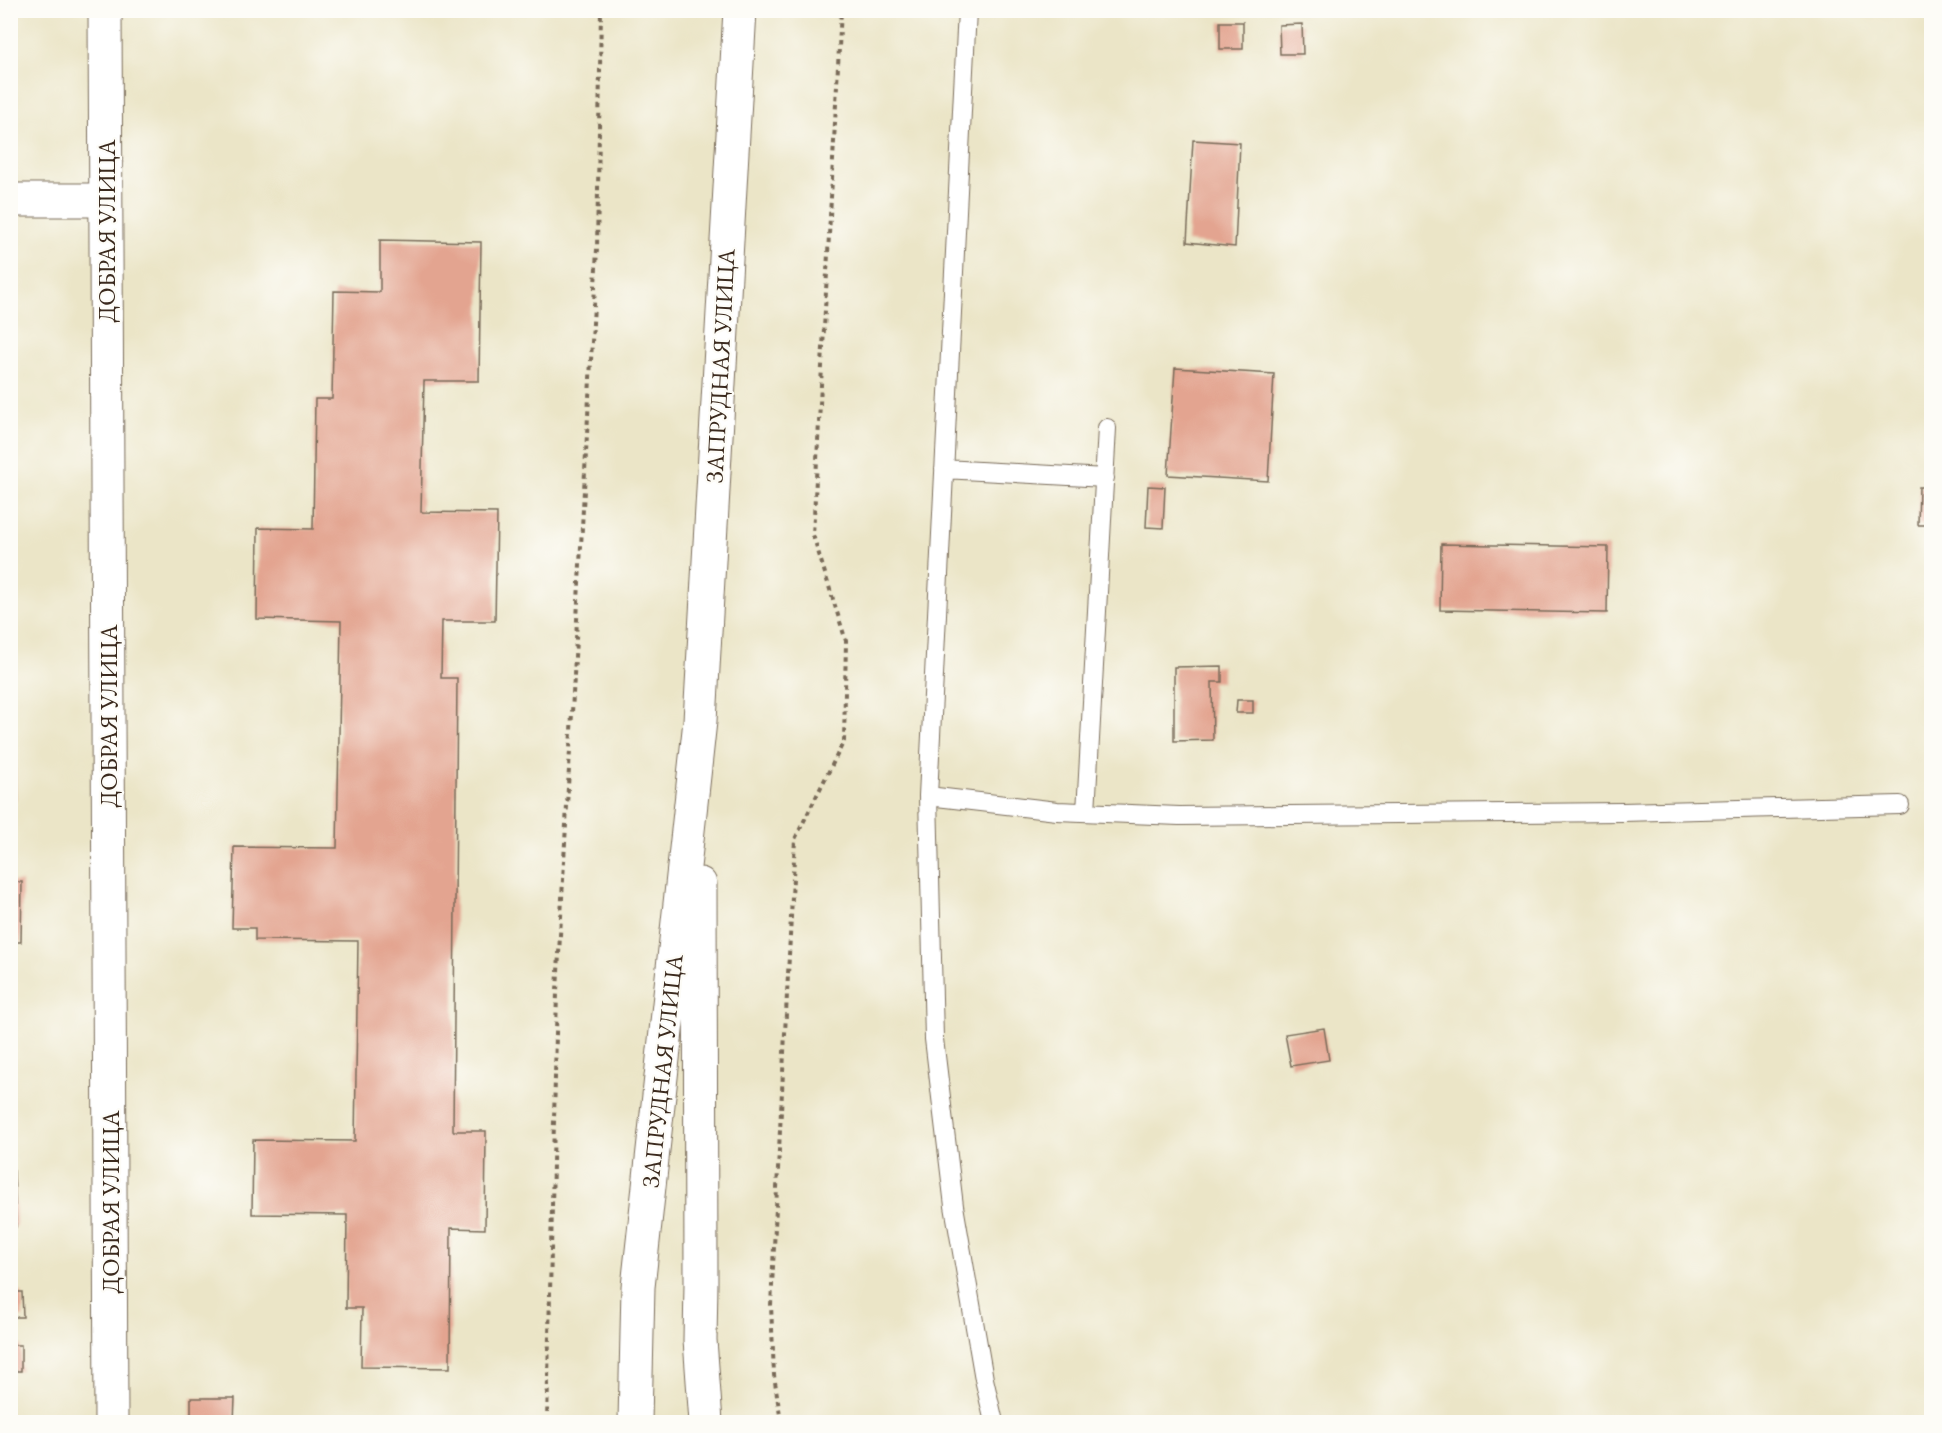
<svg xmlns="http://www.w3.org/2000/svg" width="1942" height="1433" font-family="'EB Garamond',serif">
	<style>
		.building { fill: #e3a490 }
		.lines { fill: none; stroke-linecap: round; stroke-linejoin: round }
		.lane-casing { stroke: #796b59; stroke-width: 20 }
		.street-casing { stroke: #796b59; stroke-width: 35 }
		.secondary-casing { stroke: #796b59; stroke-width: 35 }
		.path { stroke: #796b59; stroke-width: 4; stroke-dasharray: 4.5 4.5; stroke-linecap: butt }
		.lane { stroke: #fff; stroke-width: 18 }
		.street { stroke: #fff; stroke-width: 33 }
		.secondary { stroke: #fff; stroke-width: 33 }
		.labels { text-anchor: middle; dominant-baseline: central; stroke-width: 4.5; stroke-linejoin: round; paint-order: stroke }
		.street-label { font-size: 24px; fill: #3b2a1e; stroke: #fdfcf7 }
	</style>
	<rect width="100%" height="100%" fill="#fdfcf7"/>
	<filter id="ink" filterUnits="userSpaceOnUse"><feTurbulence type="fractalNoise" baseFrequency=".0167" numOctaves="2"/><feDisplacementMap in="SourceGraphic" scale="12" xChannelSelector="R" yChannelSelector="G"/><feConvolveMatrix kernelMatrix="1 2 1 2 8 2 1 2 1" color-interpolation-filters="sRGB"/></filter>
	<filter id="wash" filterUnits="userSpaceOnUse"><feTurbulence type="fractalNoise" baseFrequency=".008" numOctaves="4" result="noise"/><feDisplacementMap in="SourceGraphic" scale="24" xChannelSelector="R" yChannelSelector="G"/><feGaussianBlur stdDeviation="1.35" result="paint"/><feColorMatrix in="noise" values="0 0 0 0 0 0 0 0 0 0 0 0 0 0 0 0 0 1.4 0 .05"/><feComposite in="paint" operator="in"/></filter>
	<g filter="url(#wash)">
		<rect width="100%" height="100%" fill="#ebe5c7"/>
		<g id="blocks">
			<!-- building -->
			<path class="building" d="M1220 22H1243V49H1220Z
				M1302 24 1303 54H1280L1279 25Z
				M1193 140 1240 143 1235 247 1187 242Z
				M380 240 481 242 479 381H424L421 512 497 513 495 621H442L441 678H457L453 1131H486L485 1229 451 1228 450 1368 361 1367 362 1308H346L347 1215 252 1214 253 1140 355 1141 358 941 255 940V928H232L234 847 337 848 341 621 257 619 258 528 313 529 315 399H332L334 291 380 292Z
				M1175 368 1274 374 1268 481 1168 475Z
				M1148 486 1165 487 1163 528 1146 527Z
				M1919 487H1932V525H1918Z
				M1441 544 1608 547 1607 613 1440 610Z
				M1222 666V682H1212L1213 740 1174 741V667Z
				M1237 700H1253V713H1236Z
				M10 752H15L16 800H10Z
				M10 882H22L21 942H10Z
				M1324 1028 1329 1060 1291 1066 1285 1034Z
				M14 1171 16 1227H10V1172Z
				M10 1292H22L23 1317H10Z
				M10 1345H21V1371H10Z
				M191 1398H235L234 1422H191Z"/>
		</g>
	</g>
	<g filter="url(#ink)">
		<use href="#blocks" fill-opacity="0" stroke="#796b59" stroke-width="1.5"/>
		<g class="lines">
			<defs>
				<path id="lane" d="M967 10 928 796 1057 811 1179 816 1622 812 1900 805
					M944 469 1105 478
					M928 796 934 1039 954 1206 984 1379 994 1422
					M1086 812 1107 428"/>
				<path id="street" d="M105 10 111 1422
					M10 200H105"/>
				<path id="secondary" d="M700 884 701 1283 700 1340 706 1422
					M635 1422 638 1287 700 721 740 10"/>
			</defs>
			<!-- lane casing -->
			<use href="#lane" class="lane-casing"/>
			<!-- street casing -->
			<use href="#street" class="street-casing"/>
			<!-- secondary casing -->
			<use href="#secondary" class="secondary-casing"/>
			<!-- path -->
			<path class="path" d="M547 1422 557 991 597 249 601 10
				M781 1422 774 1375 771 1305 795 839 844 741 846 641 813 535 841 10"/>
			<!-- lane -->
			<use href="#lane" class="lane"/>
			<!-- street -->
			<use href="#street" class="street"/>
			<!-- secondary -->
			<use href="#secondary" class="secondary"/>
		</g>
	</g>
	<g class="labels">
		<!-- street labels -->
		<g class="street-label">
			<text transform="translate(106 231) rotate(-90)">ДОБРАЯ УЛИЦА</text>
			<text transform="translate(720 366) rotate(-87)">ЗАПРУДНАЯ УЛИЦА</text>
			<text transform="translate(108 716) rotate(-90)">ДОБРАЯ УЛИЦА</text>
			<text transform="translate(662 1071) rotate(-84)">ЗАПРУДНАЯ УЛИЦА</text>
			<text transform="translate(110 1202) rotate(-90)">ДОБРАЯ УЛИЦА</text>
		</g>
	</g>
	<!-- margin -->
	<rect width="1942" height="1433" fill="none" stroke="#fdfcf7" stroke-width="36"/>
</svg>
